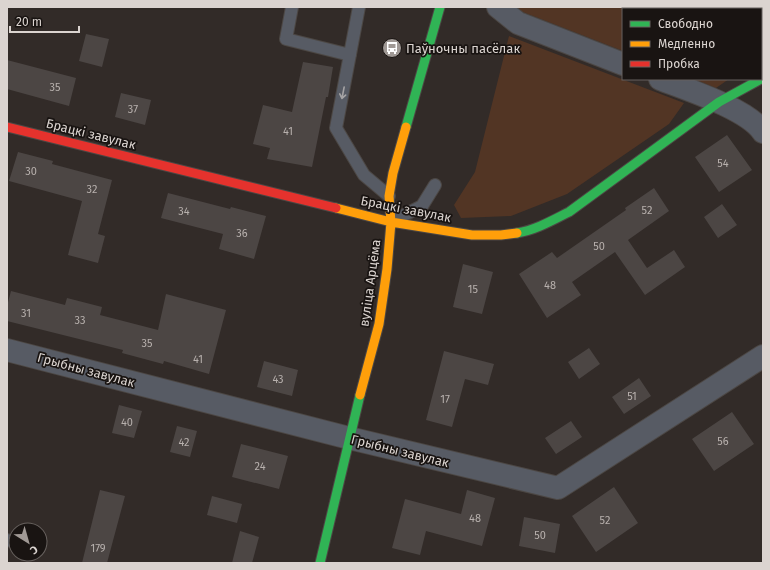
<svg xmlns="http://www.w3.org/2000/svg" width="770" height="570" font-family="'Fira Sans',sans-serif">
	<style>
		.green { fill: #523524 }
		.building { fill: #4c4644 }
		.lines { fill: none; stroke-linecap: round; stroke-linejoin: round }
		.lane-casing { stroke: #4c4744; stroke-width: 14 }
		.street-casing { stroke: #4c4744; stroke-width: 24 }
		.fast-casing { stroke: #4c4744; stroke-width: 11 }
		.slow-casing { stroke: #4c4744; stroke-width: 11 }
		.jam-casing { stroke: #4c4744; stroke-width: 11 }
		.lane { stroke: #575b64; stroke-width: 12 }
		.street { stroke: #575b64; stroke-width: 22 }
		.fast { stroke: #30b455; stroke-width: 9 }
		.slow { stroke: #ff9f0a; stroke-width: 9 }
		.jam { stroke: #e5322d; stroke-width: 9 }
		.oneway { stroke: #a6a4a5 }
		.labels { text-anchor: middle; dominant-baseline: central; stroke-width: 3.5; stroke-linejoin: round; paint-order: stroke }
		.number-label { font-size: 11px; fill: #b7b0ad }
		.poi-label { font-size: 13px; fill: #dbd4d0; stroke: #191412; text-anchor: start }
		.street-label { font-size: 13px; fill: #dbd4d0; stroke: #191412 }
	</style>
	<rect width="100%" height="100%" fill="#322b28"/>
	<!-- green -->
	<path class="green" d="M516 7H763V56L761 57V9H623V51L515 9Z
		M509 36 684 103 669 124 567 194 511 216 461 218 454 205 475 172Z
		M694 79H729L716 88Z"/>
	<!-- building -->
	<path class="building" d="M86 34 109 39 102 67 79 61Z
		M7 60 76 78 69 106 7 89Z
		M303 62 333 67 328 97H326L312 167 267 159 270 148 253 144 263 105 292 112Z
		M121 93 151 100 145 125 115 117Z
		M727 135 752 170 719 192 695 157Z
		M18 152 53 161 52 164 112 180 98 234 105 236 98 263 68 255 82 201 9 181Z
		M654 188 669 211 628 240 647 268 674 250 685 267 645 295 615 252 572 282 581 295 547 318 519 274 552 252 557 258 626 210 625 208Z
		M168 193 230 209 231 207 266 216 254 259 219 249 223 234 161 218Z
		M722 204 737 225 718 238 704 217Z
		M463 264 493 272 482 314 453 307Z
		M11 291 65 305 67 298 102 307 100 315 158 330 166 294 226 310 209 374 164 361 163 364 122 353 123 350 7 321V306Z
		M589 348 600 364 579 379 568 362Z
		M444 351 494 364 488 385 465 379 452 427 426 420Z
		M264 361 298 370 292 396 257 387Z
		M639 378 651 396 624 414 612 397Z
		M119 405 142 411 134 438 112 433Z
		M732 412 754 444 714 471 692 439Z
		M571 421 582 437 556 454 545 438Z
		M177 426 197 431 190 457 170 452Z
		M241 444 288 456 279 489 232 477Z
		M614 487 638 523 596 552 572 516Z
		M100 490 125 496 107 563H82Z
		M467 490 495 498 482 546 426 531 420 555 392 548 405 499 461 514Z
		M212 496 242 504 237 523 207 515Z
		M524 517 560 524 555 553 519 546Z
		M240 531 259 537 252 563H232Z"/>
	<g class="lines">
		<defs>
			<path id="lane" d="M292 7 286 39 350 55
				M359 7 336 128 364 175 389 196
				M392 221 422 206 435 185
				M7 540 16 542"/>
			<path id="street" d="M498 7 518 23 623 64
				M660 79C686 89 748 109 763 132
				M7 350 349 438 558 488 763 356"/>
			<path id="fast" d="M406 127 440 7
				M517 233C536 230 553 220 569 212L719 102 763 78
				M320 563 360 395"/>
			<path id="slow" d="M336 208 391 222 472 235H501L517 233
				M360 395 379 324 387 269 391 222 389 196 393 173 406 127"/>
			<path id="jam" d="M7 127 336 208"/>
		</defs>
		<!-- lane casing -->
		<use href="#lane" class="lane-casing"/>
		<!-- street casing -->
		<use href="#street" class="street-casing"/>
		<!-- fast casing -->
		<use href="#fast" class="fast-casing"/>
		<!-- slow casing -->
		<use href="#slow" class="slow-casing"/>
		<!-- jam casing -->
		<use href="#jam" class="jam-casing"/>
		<!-- lane -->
		<use href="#lane" class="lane"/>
		<!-- street -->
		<use href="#street" class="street"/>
		<!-- fast -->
		<use href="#fast" class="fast"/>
		<!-- slow -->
		<use href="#slow" class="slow"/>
		<!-- jam -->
		<use href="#jam" class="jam"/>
	</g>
	<!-- one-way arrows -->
	<defs><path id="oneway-shaft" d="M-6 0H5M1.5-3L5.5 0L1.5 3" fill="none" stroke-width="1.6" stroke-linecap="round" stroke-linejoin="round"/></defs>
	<use class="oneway" href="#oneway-shaft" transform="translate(343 93) rotate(101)"/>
	<!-- icons -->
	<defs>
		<symbol id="bus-disc" viewBox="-11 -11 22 22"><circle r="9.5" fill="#a09995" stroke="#191412"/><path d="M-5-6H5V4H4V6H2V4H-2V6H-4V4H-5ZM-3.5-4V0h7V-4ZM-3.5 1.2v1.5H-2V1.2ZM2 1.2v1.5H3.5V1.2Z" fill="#fff"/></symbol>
	</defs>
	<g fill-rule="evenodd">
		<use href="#bus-disc" x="381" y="37" width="22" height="22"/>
	</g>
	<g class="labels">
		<!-- number labels -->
		<g class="number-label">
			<text x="55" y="87">35</text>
			<text x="133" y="109">37</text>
			<text x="288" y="131">41</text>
			<text x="723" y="163">54</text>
			<text x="31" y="171">30</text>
			<text x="92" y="189">32</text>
			<text x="647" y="210">52</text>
			<text x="184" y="211">34</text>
			<text x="242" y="233">36</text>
			<text x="599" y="246">50</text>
			<text x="550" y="285">48</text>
			<text x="473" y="289">15</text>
			<text x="26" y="313">31</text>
			<text x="80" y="320">33</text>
			<text x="147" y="343">35</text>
			<text x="198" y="359">41</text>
			<text x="278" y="379">43</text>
			<text x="632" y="396">51</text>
			<text x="445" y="399">17</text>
			<text x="127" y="422">40</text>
			<text x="723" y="441">56</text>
			<text x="184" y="442">42</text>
			<text x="260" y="466">24</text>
			<text x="475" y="518">48</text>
			<text x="605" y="520">52</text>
			<text x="540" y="535">50</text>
			<text x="98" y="548">179</text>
		</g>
		<!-- poi labels -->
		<g class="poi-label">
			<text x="406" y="48">Паўночны пасёлак</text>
		</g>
		<!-- street labels -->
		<g class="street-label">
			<text transform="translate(91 134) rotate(14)">Брацкі завулак</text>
			<text transform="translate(406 209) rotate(11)">Брацкі завулак</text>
			<text transform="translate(370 283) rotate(-82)">вуліца Арцёма</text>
			<text transform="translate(86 370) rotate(15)">Грыбны завулак</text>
			<text transform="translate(400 451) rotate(14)">Грыбны завулак</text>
		</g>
	</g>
	<!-- border -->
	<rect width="770" height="570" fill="none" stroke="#dbd4d0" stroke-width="16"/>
	<!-- legend -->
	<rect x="622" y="8" width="140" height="72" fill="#191412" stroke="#67615e"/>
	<rect x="630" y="21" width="20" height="6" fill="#30b455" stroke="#67615e"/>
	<text x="658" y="28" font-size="12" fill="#dbd4d0">Свободно</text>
	<rect x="630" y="41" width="20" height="6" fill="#ff9f0a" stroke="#67615e"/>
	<text x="658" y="48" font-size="12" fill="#dbd4d0">Медленно</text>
	<rect x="630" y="61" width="20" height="6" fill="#e5322d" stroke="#67615e"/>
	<text x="658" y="68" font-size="12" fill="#dbd4d0">Пробка</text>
	<!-- north arrow -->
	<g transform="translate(28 542) rotate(143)"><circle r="19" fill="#191412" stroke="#67615e"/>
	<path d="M0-3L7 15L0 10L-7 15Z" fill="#a09995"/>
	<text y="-6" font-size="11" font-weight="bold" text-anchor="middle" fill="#dbd4d0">С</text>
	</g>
	<!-- scale -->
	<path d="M10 26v6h69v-6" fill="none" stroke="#dbd4d0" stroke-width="2"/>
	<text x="16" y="26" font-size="12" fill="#dbd4d0" stroke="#191412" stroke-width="3" paint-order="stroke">20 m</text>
</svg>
